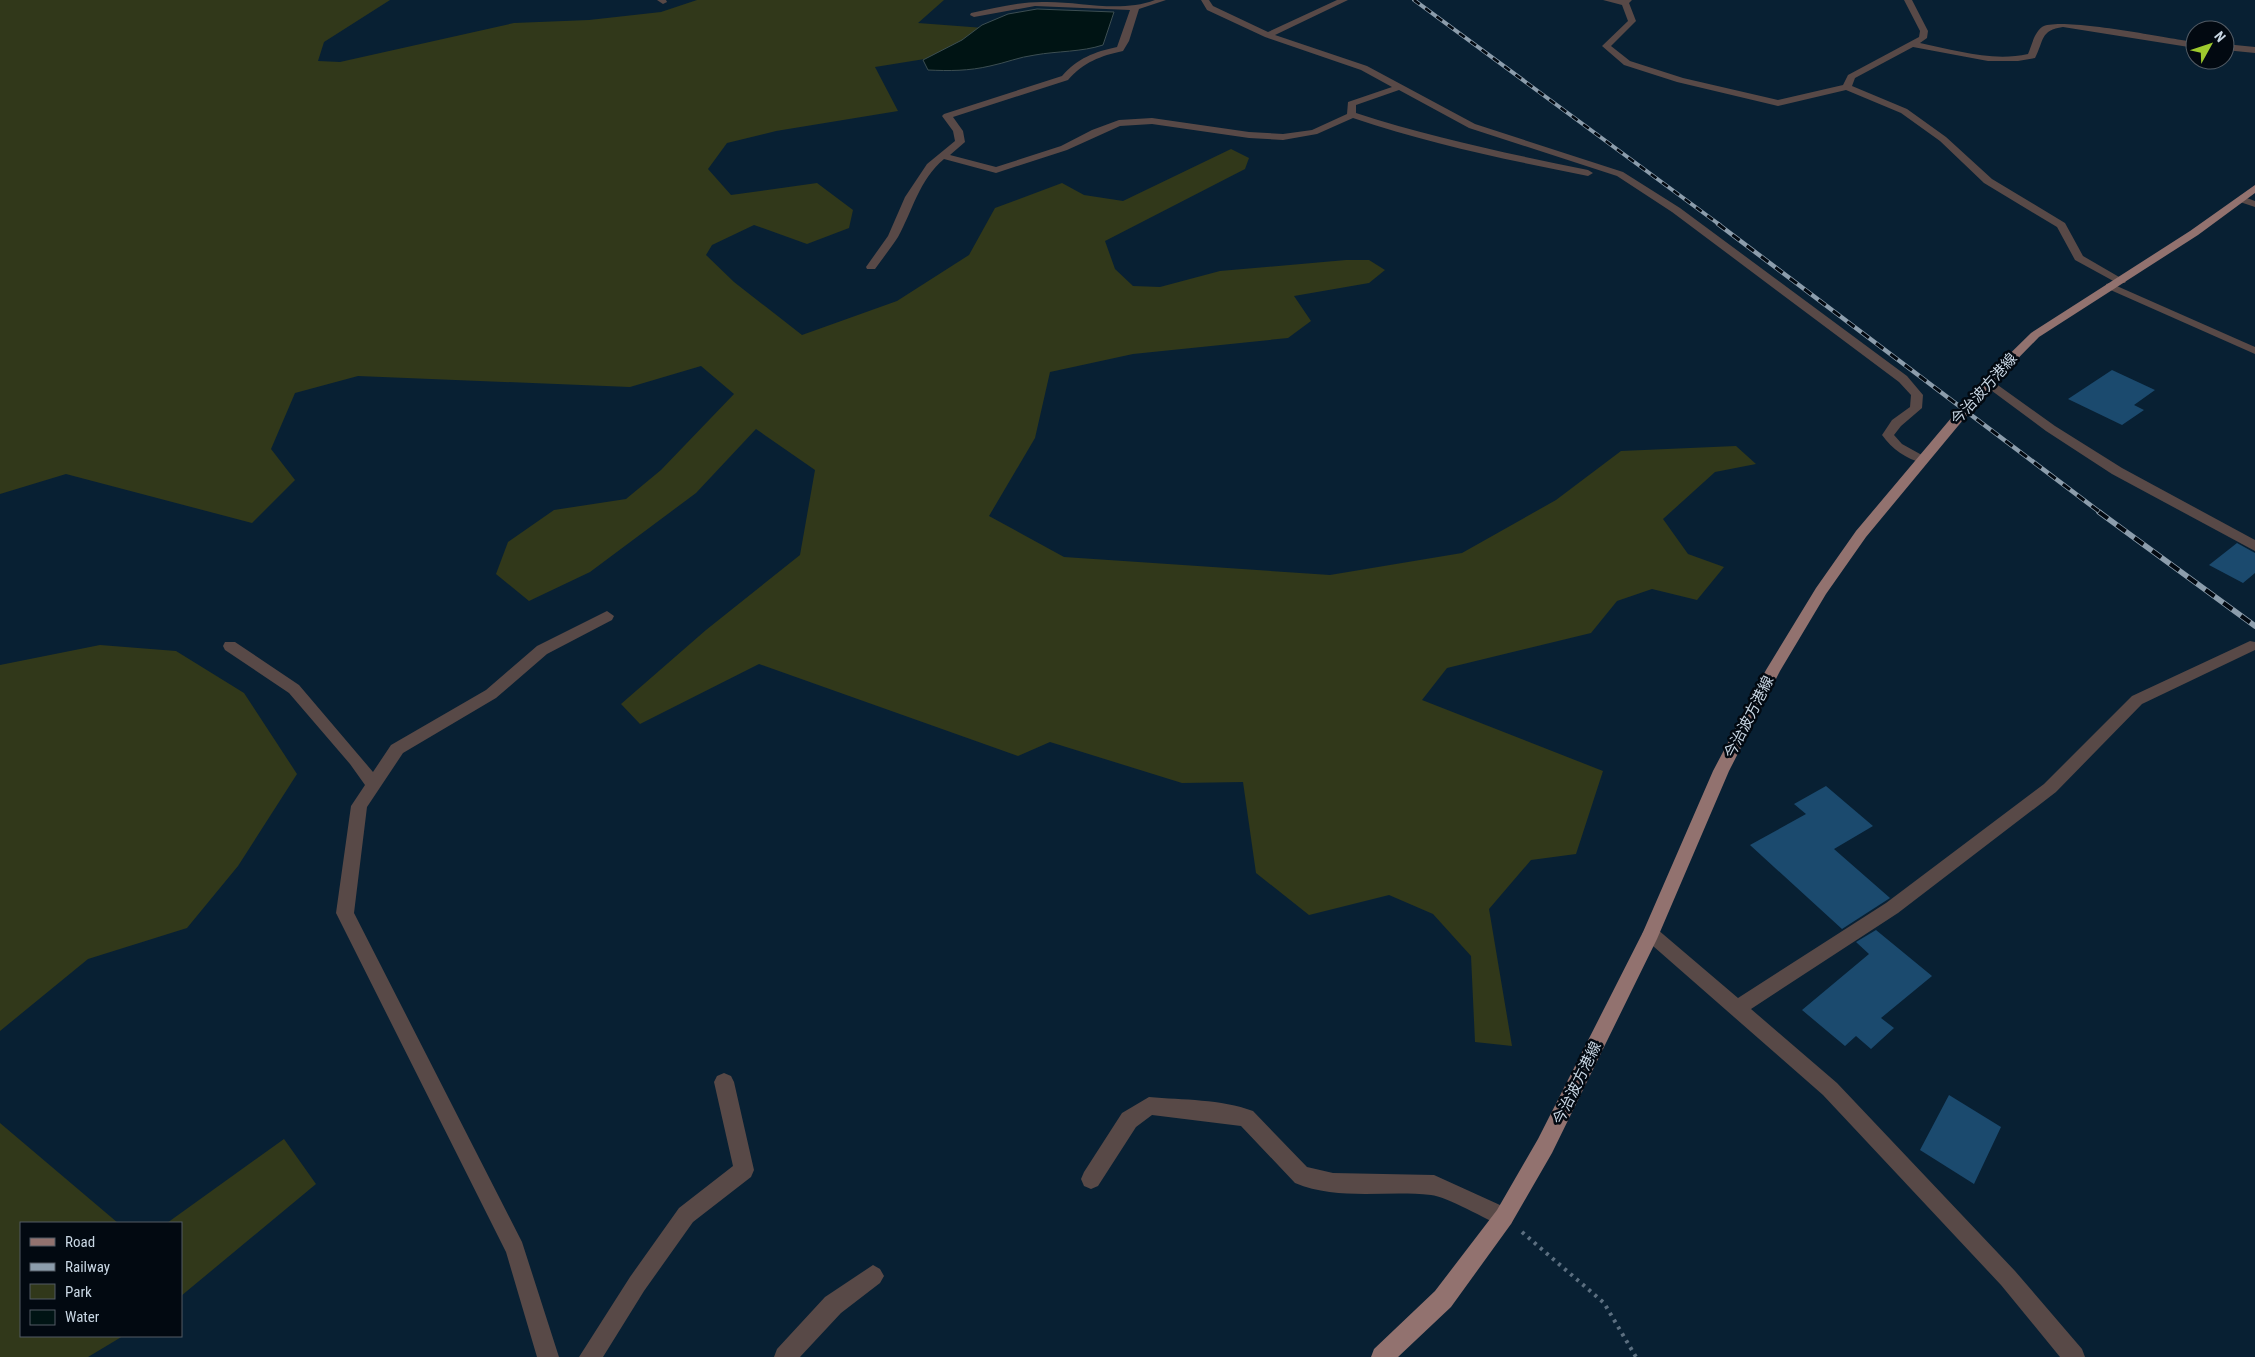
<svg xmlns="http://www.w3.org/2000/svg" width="2255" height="1357" font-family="'Roboto Condensed','Noto Sans JP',sans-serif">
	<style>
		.green { fill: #31381a }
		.water { fill: #001414; stroke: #3c4e52 }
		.building { fill: #1b4a6e }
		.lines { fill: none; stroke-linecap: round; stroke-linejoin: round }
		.path { stroke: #5c6f80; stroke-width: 4; stroke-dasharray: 3 5; stroke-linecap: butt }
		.street { fill: #584947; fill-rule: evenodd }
		.primary { fill: #92726f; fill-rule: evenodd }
		.rail-far2-casing { stroke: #8c9dac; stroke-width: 4 }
		.rail-far1-casing { stroke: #8c9dac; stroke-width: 4.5 }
		.rail-casing { stroke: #8c9dac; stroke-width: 5.5 }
		.rail-far2 { stroke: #020911; stroke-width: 2.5; stroke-dasharray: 7; stroke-linecap: butt }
		.rail-far1 { stroke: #020911; stroke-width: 3; stroke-dasharray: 9; stroke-linecap: butt }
		.rail { stroke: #020911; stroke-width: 4; stroke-dasharray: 11; stroke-linecap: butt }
		.labels { text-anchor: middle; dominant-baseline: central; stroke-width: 5; stroke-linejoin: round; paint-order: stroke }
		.street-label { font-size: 15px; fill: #c9d7e4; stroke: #020911 }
	</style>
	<rect width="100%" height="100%" fill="#082033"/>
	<!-- green -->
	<path class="green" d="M0 0H390L324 42 318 61 340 62 514 23 589 20 661 12 697 0H944L918 23 984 28 937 57 875 67 898 111 776 131 727 143 708 169 731 195 817 183 853 210 849 228 807 244 754 225 712 245 706 255 734 282 802 335 897 301 969 255 995 208 1062 183 1084 195 1123 201 1231 149 1249 158 1245 169 1105 241 1115 269 1133 286 1160 287 1220 271 1346 260H1369L1385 270 1369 283 1294 296 1311 321 1288 338 1133 354 1050 372 1035 438 989 516 1064 557 1330 575 1462 553 1556 500 1621 451 1736 446 1756 464 1715 472 1663 519 1688 554 1724 567 1697 600 1652 589 1617 601 1591 633 1447 668 1422 700 1603 771 1576 854 1531 860 1489 909 1512 1046 1475 1042 1471 956 1433 914 1389 895 1309 915 1256 873 1243 782 1182 783 1050 742 1018 756 759 664 640 724 621 704 706 630 800 555 815 470 756 429 696 493 590 572 529 601 496 574 508 542 554 510 626 499 661 470 734 394 701 366 630 387 358 376 295 393 271 449 295 480 252 523 66 474 0 494Z
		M100 645 176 651 244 693 297 774 238 866 187 928 88 959 0 1031V665Z
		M0 1123 118 1223H21V1336H123L88 1357H0Z
		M284 1139 316 1184 181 1296V1223H167Z"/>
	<!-- water -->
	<path class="water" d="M1037 9 1114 12 1103 45C1082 52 1057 51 1035 55 1019 57 1005 63 990 66 969 71 949 71 928 70L923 60 962 40 982 25 1008 14Z"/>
	<!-- building -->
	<path class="building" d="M2112 370 2155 390 2134 405 2144 410 2122 425 2068 399Z
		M2237 543 2255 553V573L2243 583 2209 565Z
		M1826 786 1873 826 1834 849 1890 898 1842 929 1750 845 1806 814 1794 804Z
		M1876 930 1932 976 1881 1018 1894 1028 1871 1049 1856 1036 1845 1046 1802 1010 1869 954 1856 942Z
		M1949 1095 2001 1127 1974 1184 1920 1150Z"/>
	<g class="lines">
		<!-- path -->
		<path class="path" d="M1522 1232 1604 1303 1636 1357"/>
		<!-- street -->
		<path class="street" d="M657 0H666L667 2 663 4Z
			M1155 0H1166L1139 9 1129 41 1123 51C1100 56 1084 62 1068 80L953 117 963 131 965 142 950 155 996 167 1061 146 1092 130 1119 120 1152 118 1249 132 1283 134 1312 130 1347 114 1348 102 1392 87 1361 70 1265 37 1207 10 1201 0H1209L1213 6 1268 32 1337 0H1348L1275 35 1367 66 1475 124 1623 172 1680 208 1907 376 1923 395 1922 408 1901 426 1894 435 1902 444 1929 459 1923 463C1906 459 1892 449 1882 435L1892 420 1910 407 1911 395 1899 382 1672 212 1617 176 1469 128 1399 90 1356 105V113C1433 138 1510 154 1588 170L1593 173 1588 176C1508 160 1430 144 1353 118L1317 134 1283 140 1249 138 1152 124 1120 126 1067 150 996 173 944 159C919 180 913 210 898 237 891 248 882 259 875 269H867L866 267 888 236 905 197 927 164 955 141 953 131 942 116 944 114 1062 76C1078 58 1094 52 1117 47L1130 10 1035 6 974 17 970 15 971 13C996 8 1022 1 1047 2 1083 2 1120 13 1155 0Z
			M1603 0H1632L1629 3 1636 21 1611 46 1630 61 1683 78 1778 100 1843 85 1848 75 1919 37 1920 31 1904 0H1912L1928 31 1927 38 1920 43C1955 50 1992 62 2028 54 2032 45 2034 33 2042 27 2060 16 2169 39 2195 42V48L2063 27C2040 30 2044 41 2035 58L2018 61H1988L1913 47 1855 78 1852 86 1907 109 1946 137 1992 179 2065 223 2083 256 2126 281 2125 283H2117L2075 260 2057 227 1984 183 1940 141 1901 113 1846 90 1778 106 1677 82 1624 65 1602 46 1628 21 1622 5Z
			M2225 44 2255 47V53L2225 50Z
			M2241 196 2255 201V207L2237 201 2236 199Z
			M2110 283 2255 347V354L2106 288V284Z
			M1988 378 2055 426 2122 468 2255 540V551L2112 474 2046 431 1984 385 1982 382Z
			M607 611 614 616 612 620 547 654 496 698 403 753 367 807 354 913 522 1242 559 1357H537L506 1252 336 913 351 806 365 785 350 764 289 693 225 650 223 646 225 642H235L299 685 373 772 391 745 486 690 537 646Z
			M2250 641 2255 642V650L2142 704 2056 792 1898 913 1751 1009 1837 1083 2015 1271 2082 1349 2085 1357H2060L2001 1285 1823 1095 1645 939 1642 934 1645 929 1651 926 1657 929 1738 998 1886 903 2044 784 2132 696Z
			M724 1073 731 1076 734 1082 754 1170 751 1177 693 1222 644 1291 603 1357H579L630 1277 679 1208 733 1166 714 1082 717 1076Z
			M1149 1097C1183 1100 1221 1099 1253 1111L1307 1167 1333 1173 1434 1175 1511 1210 1514 1217 1511 1224 1504 1227C1487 1220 1446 1196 1431 1195 1386 1190 1338 1201 1295 1183L1241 1126 1152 1115 1136 1127 1098 1186 1091 1189 1084 1186 1081 1179 1084 1172 1122 1113Z
			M873 1265 880 1269 884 1276 880 1283 841 1313 800 1357H774L777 1349 825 1297Z"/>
		<!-- primary -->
		<path class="primary" d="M2255 185V193L2198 235 2039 337 1992 385 1866 537 1826 594 1780 671 1729 771 1657 939 1552 1153 1511 1224 1451 1307 1398 1357H1371L1374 1349 1435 1291 1497 1210 1538 1139 1643 932 1713 771 1766 670 1816 588 1856 531 1984 379 2031 333 2190 231Z"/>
		<defs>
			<path id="rail-far2" d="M1414 0 1720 225"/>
			<path id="rail-far1" d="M1718 224 2101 513"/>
			<path id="rail" d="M2099 512 2255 626"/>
		</defs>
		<!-- rail-far2 casing -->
		<use href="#rail-far2" class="rail-far2-casing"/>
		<!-- rail-far1 casing -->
		<use href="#rail-far1" class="rail-far1-casing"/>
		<!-- rail casing -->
		<use href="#rail" class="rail-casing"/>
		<!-- rail-far2 -->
		<use href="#rail-far2" class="rail-far2"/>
		<!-- rail-far1 -->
		<use href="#rail-far1" class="rail-far1"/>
		<!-- rail -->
		<use href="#rail" class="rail"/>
	</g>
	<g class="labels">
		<!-- street labels -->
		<g class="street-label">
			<text transform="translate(1984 389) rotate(-48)">今治波方港線</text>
			<text transform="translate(1749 717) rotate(-63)">今治波方港線</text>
			<text transform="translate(1577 1083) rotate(-64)">今治波方港線</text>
		</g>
	</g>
	<!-- legend -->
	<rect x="20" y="1222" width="162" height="115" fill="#020911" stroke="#525b65"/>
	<rect x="30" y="1238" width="25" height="8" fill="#92726f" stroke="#525b65"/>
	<text x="65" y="1247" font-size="15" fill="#c9d7e4">Road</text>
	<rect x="30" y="1263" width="25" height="8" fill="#8c9dac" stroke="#525b65"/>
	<text x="65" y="1272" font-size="15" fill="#c9d7e4">Railway</text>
	<rect x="30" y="1284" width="25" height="15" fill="#31381a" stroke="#525b65"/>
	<text x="65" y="1297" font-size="15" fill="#c9d7e4">Park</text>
	<rect x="30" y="1310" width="25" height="15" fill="#001414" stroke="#525b65"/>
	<text x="65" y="1322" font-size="15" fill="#c9d7e4">Water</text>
	<!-- north arrow -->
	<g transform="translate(2210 45) rotate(50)"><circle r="24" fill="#020911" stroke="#525b65"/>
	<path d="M0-4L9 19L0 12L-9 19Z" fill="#9eca2e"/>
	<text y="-8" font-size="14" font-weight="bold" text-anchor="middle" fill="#c9d7e4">N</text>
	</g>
</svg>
